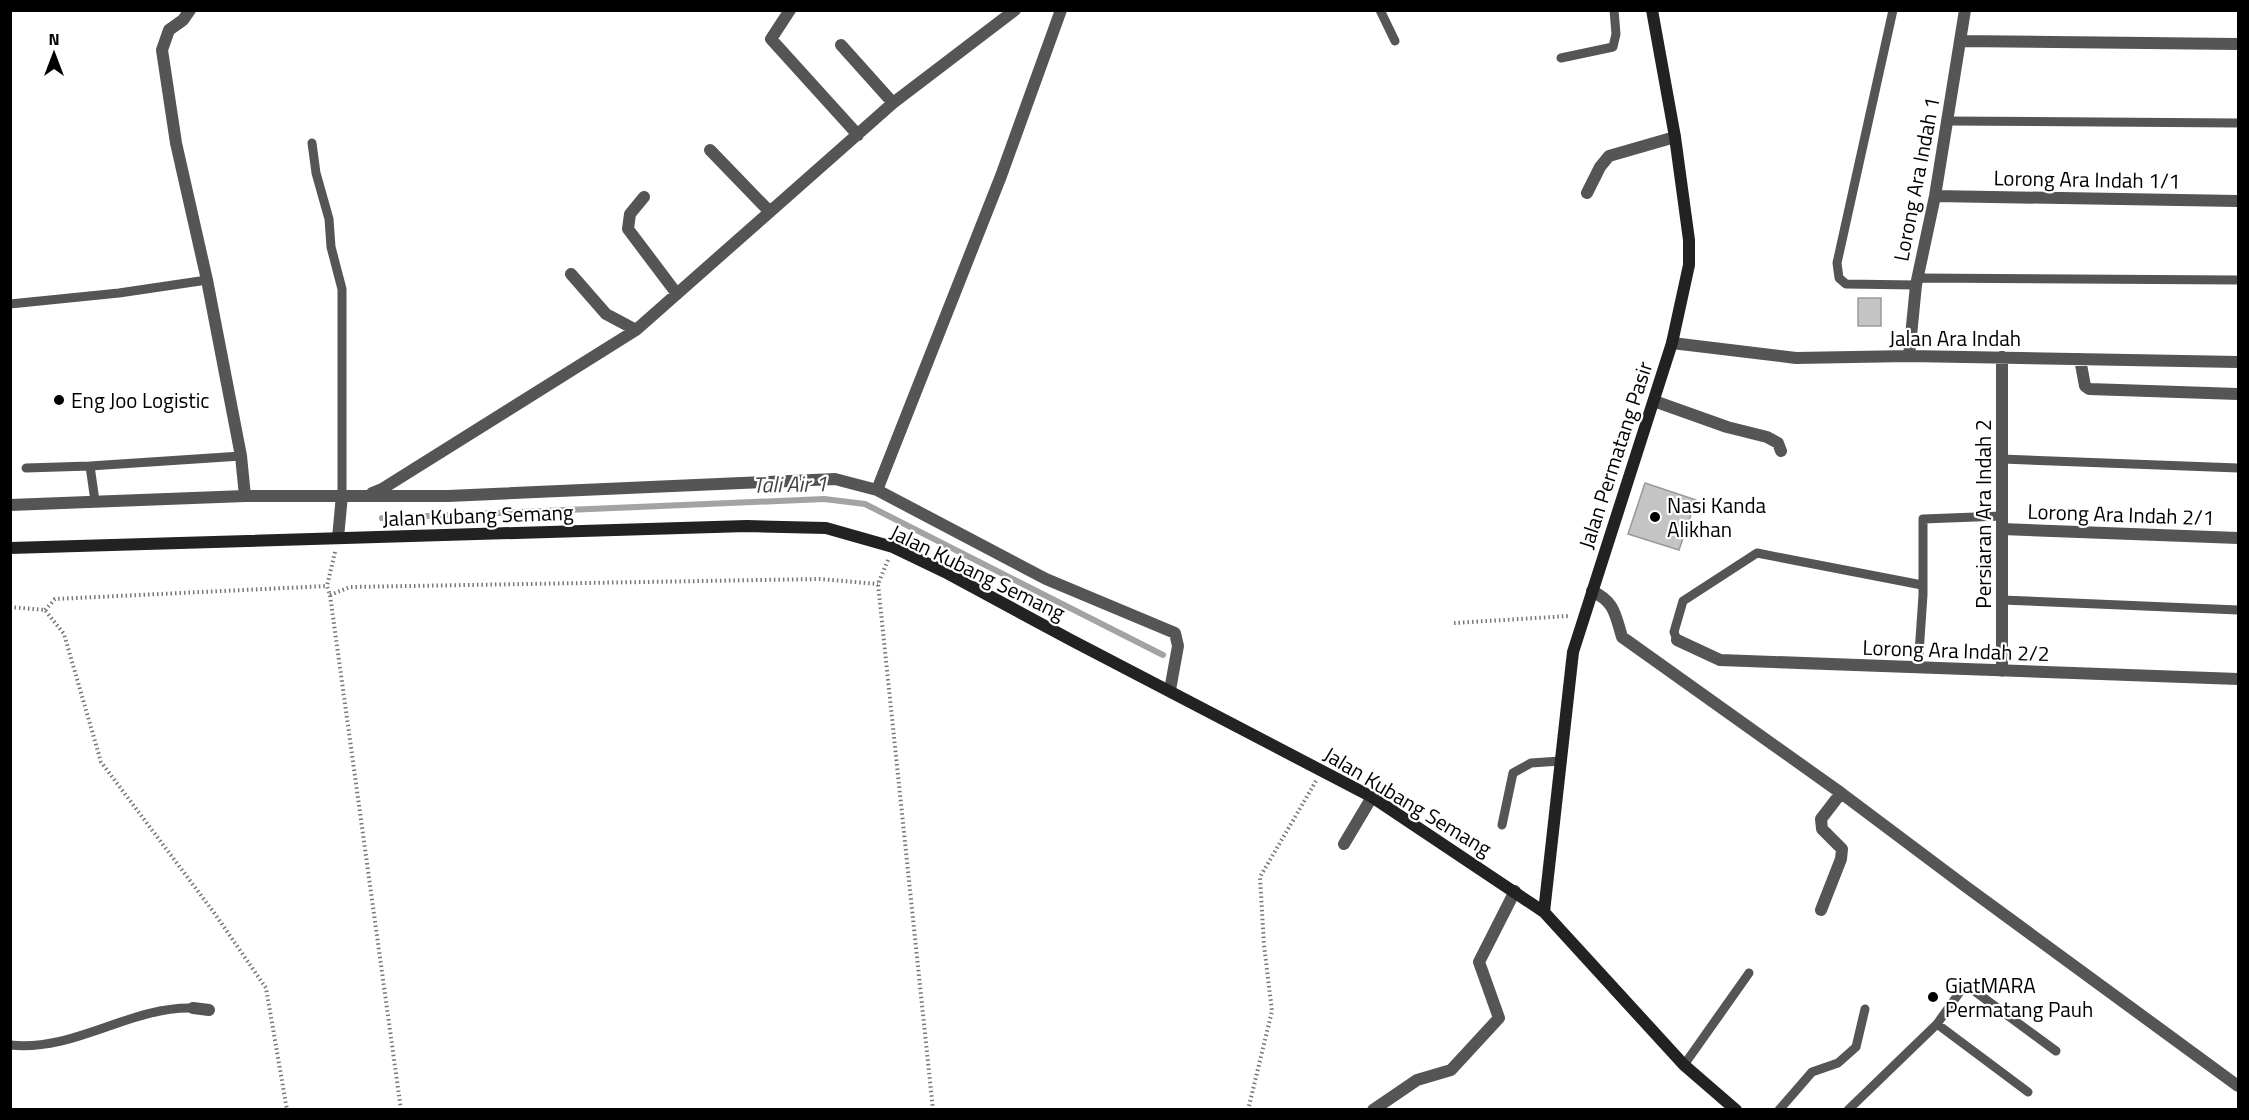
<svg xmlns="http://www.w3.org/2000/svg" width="2249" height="1120" font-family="'Titillium Web',sans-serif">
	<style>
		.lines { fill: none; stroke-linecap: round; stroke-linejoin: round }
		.stream { stroke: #a3a3a3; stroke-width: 6 }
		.building { fill: #c4c4c4; stroke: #999; stroke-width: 1.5 }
		.path { stroke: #777; stroke-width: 4; stroke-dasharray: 1.5 3; stroke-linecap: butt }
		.service { stroke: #555; stroke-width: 9 }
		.minor { stroke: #555; stroke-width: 12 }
		.secondary { stroke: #222; stroke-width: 12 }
		.poi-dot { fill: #000; stroke: #fff; stroke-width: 2 }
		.labels { text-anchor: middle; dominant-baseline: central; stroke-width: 4.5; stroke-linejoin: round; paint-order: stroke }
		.street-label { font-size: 21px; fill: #000; stroke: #fff }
		.poi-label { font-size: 21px; fill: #000; stroke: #fff; text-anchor: start }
		.water-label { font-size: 22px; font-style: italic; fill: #444; stroke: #fff }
	</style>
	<rect width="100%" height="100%" fill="#fff"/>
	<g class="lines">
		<!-- stream -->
		<path class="stream" d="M382 518 824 499 865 504 1163 655"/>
	</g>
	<!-- building -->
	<path class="building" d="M1858 298H1881V326H1858Z
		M1645 483 1696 500 1679 550 1628 534Z"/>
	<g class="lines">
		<!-- path -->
		<path class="path" d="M335 552 327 586 330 595 401 1110
			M888 560 878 584 933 1110
			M330 595 350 587 820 579 878 584
			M10 607 45 610 64 634 101 762 215 914 266 988 287 1110
			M45 610 55 599 327 586
			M1454 623 1569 616
			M1251 1110 1249 1106 1272 1011 1264 945 1260 877 1316 781"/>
		<!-- service -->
		<path class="service" d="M1380 10 1395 41
			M1893 10 1837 263 1839 278 1846 284 1916 285
			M1561 58 1613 47 1616 34 1614 10
			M1947 121 2238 123
			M312 143 316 173 329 219 331 247 342 289V495
			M1917 278 2238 280
			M10 304 119 293 207 280
			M2002 459 2238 468
			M90 466 95 501
			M26 468 90 466 241 456
			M2002 600 2238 610
			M1677 640 1674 632 1683 601 1757 553 1922 585
			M1918 668 1923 595V519L2002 516
			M1502 825 1513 773 1531 763 1560 761
			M1937 1024 2028 1092
			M10 1045C75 1052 130 1006 193 1008
			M1684 1065 1749 973
			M1779 1110 1812 1072 1838 1063 1856 1047 1865 1009
			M1848 1110 1937 1024 1962 989 1973 990 2056 1051"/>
		<!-- minor -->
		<path class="minor" d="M190 10 183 20 169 30 162 50 176 143 207 280 241 456 245 496
			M790 10 771 39 858 135
			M1961 41 2238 44
			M841 45 893 103
			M710 150 770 212
			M1587 193 1600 167 1609 156 1675 137
			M1935 196 2238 201
			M644 197 630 214 628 229 677 294
			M571 274 606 314 636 330
			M1672 343 1796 358 1909 356 2238 362
			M1909 356 1916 285 1935 196 1965 10
			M2002 357V671
			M2080 359 2085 386 2089 389 2238 394
			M1654 401 1727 427 1767 437 1778 443 1781 451
			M877 490 1001 176 1061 10
			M372 493 382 489 636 330 893 103 1015 10
			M10 505 245 496H448L835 479 877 490 1046 579 1175 633 1178 646 1170 690
			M2002 529 2238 538
			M338 538 342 495
			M1592 591C1615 602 1615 614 1622 637L1841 793 1965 886 2238 1086
			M1677 640 1720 660 2238 679
			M1344 844 1372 797
			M1821 910 1841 859 1842 849 1822 829 1821 819 1841 793
			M193 1008 209 1010
			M1373 1110 1417 1080 1451 1070 1499 1018 1479 962 1515 891"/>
		<!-- secondary -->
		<path class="secondary" d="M10 548 747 526 826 528 893 547 945 572 1071 640 1372 797 1544 912 1684 1065 1736 1110
			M1544 912 1573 652 1672 343 1689 265V240L1675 137 1652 10"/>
	</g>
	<!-- markers -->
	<g class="poi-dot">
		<circle cx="59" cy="400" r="6"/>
		<circle cx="1655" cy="517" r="6"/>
		<circle cx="1933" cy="997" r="6"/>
	</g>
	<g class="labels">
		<!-- street labels -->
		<g class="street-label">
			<text transform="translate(1916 179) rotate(-79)">Lorong Ara Indah 1</text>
			<text transform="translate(2087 179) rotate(1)">Lorong Ara Indah 1/1</text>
			<text x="1955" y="338">Jalan Ara Indah</text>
			<text transform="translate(1615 455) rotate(-72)">Jalan Permatang Pasir</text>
			<text transform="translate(1983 514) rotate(-90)">Persiaran Ara Indah 2</text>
			<text transform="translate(2121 514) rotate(2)">Lorong Ara Indah 2/1</text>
			<text transform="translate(478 515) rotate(-2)">Jalan Kubang Semang</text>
			<text transform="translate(978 572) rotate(26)">Jalan Kubang Semang</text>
			<text transform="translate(1956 650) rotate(2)">Lorong Ara Indah 2/2</text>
			<text transform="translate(1408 801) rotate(31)">Jalan Kubang Semang</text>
		</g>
		<!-- poi labels -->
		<g class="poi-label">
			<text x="71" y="400">Eng Joo Logistic</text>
			<text x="1667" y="505">Nasi Kanda<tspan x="1667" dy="24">Alikhan</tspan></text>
			<text x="1945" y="985">GiatMARA<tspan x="1945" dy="24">Permatang Pauh</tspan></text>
		</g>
		<!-- water labels -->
		<g class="water-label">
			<text transform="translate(790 484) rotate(-1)">Tali Air 1</text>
		</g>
	</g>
	<!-- border -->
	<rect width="2249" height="1120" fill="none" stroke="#000000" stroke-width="24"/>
	<!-- north arrow -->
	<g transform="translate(54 54)" stroke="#ffffff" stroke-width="4.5" paint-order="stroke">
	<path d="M0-4.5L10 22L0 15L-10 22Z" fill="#000000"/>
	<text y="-9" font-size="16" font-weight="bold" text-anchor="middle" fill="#000000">N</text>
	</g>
</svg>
